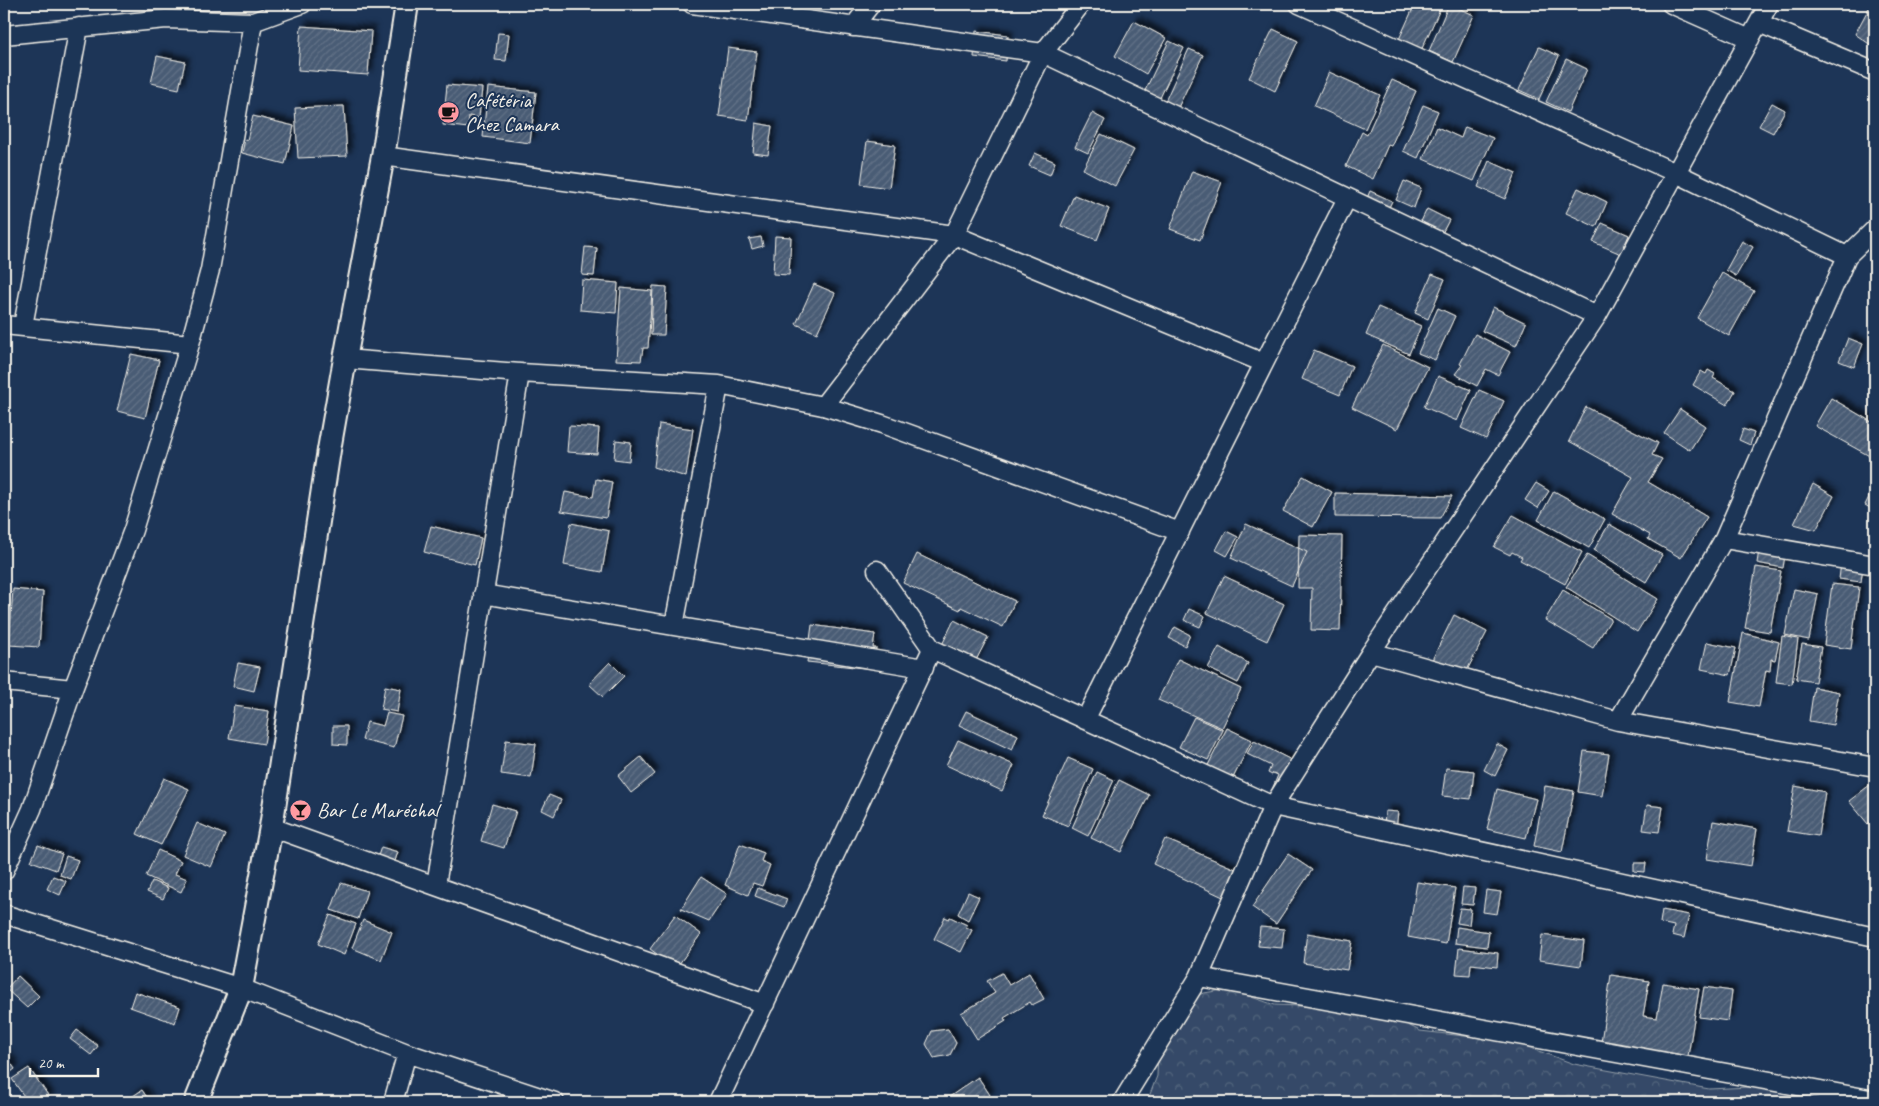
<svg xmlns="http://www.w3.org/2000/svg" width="1879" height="1106" font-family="Caveat,sans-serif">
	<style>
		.forest { fill: url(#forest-crowns); stroke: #949ea8 }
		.building { fill: url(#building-hatch); stroke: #f4f1e8; filter: url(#shadow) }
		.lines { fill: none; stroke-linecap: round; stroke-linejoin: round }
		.minor-casing { stroke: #f4f1e8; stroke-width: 21 }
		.tertiary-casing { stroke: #f4f1e8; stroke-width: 26 }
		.minor { stroke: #1d3557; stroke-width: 18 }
		.tertiary { stroke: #1d3557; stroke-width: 22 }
		.labels { text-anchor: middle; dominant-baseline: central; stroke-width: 4; stroke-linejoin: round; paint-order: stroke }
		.poi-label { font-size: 21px; fill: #f4f1e8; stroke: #1d3557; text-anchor: start }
	</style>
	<defs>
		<pattern id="forest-crowns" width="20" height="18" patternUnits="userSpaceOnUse" patternTransform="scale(1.25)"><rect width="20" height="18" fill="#354a67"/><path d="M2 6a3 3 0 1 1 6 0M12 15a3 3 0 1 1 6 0" fill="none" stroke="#53657d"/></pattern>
		<pattern id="building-hatch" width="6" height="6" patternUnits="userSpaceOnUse" patternTransform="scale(1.25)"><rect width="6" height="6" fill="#485b74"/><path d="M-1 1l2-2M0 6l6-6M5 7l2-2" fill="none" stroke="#637388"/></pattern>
		<filter id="shadow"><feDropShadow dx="4.5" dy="-4.5" stdDeviation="2.5" flood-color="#0009"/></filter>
	</defs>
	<rect width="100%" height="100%" fill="#1d3557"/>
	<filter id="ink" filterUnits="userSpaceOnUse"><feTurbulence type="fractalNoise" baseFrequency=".02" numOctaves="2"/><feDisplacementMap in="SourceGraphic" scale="10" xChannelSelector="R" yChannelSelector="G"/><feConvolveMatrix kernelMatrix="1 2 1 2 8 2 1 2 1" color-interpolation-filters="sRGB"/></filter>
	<g filter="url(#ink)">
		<!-- forest -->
		<path class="forest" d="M1228 989 1275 1005 1327 1007 1354 1015 1390 1016 1420 1031 1482 1038H1503L1574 1064 1709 1089 1769 1086 1856 1102H1147L1157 1076 1158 1049 1185 999 1204 993Z"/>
		<!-- building -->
		<path class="building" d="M776 4 794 5 791 16 774 11Z
			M1415 4H1434L1441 7 1418 57 1396 46Z
			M1449 4 1474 15 1453 62 1429 51Z
			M1871 4H1875V48L1855 34Z
			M1134 21 1166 38 1146 74 1115 56Z
			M301 26 371 31 368 75 298 70Z
			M1273 29 1298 41 1275 91 1249 78Z
			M976 31 1008 35 1006 61 974 57Z
			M498 33 509 34 506 61 495 60Z
			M1169 41 1184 48 1156 106 1141 99Z
			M1539 47 1559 56 1539 99 1519 90Z
			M728 48 757 52 748 120 719 116Z
			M1189 49 1203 55 1175 114 1162 108Z
			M157 56 185 62 179 89 151 83Z
			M1566 59 1587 69 1568 112 1546 102Z
			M1329 72 1380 95 1365 129 1314 106Z
			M1392 80 1416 91 1391 146 1388 145 1373 179 1346 166 1362 132 1367 135Z
			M447 85 482 88 479 118 469 116 468 128 443 125Z
			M488 87 536 92 530 143 483 137Z
			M1772 103 1785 110 1773 133 1759 126Z
			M1423 105 1438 111 1418 158 1403 151Z
			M344 106 347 156 298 158 295 108Z
			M1092 113 1105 120 1088 153 1075 147Z
			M253 116 294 126 285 164 242 153 245 139 247 140Z
			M756 123 772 126 768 155 753 153Z
			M1437 127 1461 138 1465 127 1493 138 1474 181 1423 159Z
			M1101 134 1134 150 1115 186 1083 169Z
			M867 141 895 145 889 188 861 184Z
			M1035 153 1055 162 1050 175 1029 166Z
			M1489 161 1516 173 1505 199 1478 187Z
			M1192 171 1222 182 1200 240 1170 229Z
			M1404 181 1421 188 1414 208 1396 200Z
			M1578 188 1607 202 1596 227 1566 213Z
			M1370 191 1392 201 1383 220 1362 210Z
			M1074 195 1109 209 1097 240 1061 226Z
			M1427 209 1449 220 1438 241 1417 230Z
			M1602 223 1629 235 1621 254 1593 242Z
			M775 236 791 237 789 275 773 274Z
			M761 237 763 246 752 249 749 239Z
			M1742 241 1753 247 1736 276 1726 270Z
			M585 247 597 248 594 276 582 275Z
			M1722 273 1754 291 1729 336 1697 318Z
			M1432 274 1445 279 1428 319 1415 313Z
			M582 280 618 283 616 313 580 310Z
			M814 284 835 293 817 333 796 324Z
			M653 286 667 287 664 335H651Z
			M621 288 652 291 648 348H643L641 361 616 360Z
			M1378 307 1421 326 1409 354 1366 335Z
			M1493 307 1526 323 1516 346 1482 331Z
			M1438 308 1455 316 1435 360 1418 353Z
			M1475 334 1510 352 1498 375 1486 369 1477 386 1455 374 1462 365 1460 364Z
			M1848 338 1863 344 1854 367 1839 361Z
			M1383 345 1428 367 1397 429 1352 407Z
			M1314 350 1352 366 1340 395 1302 379Z
			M131 354 159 360 145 418 117 411Z
			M1708 370 1715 374 1713 378 1735 391 1727 405 1693 385 1701 371 1706 374Z
			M1438 376 1471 390 1457 421 1424 407Z
			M1479 390 1504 401 1486 439 1461 428Z
			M1831 398 1875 424V459L1815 426Z
			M1586 407 1658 443 1652 455 1662 459 1648 482 1707 517 1681 558 1648 539 1650 535 1612 514 1633 477 1569 441Z
			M1680 409 1705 426 1690 450 1664 433Z
			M659 424 693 429 686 477 654 467Z
			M569 426 599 428 597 454 567 452Z
			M1743 429 1754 433 1750 445 1739 440Z
			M616 440 631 442 629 461 614 459Z
			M1303 476 1332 492 1313 527 1283 511Z
			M596 479 612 482 606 518 561 511 565 492 593 497Z
			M1536 483 1549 491 1538 508 1525 500Z
			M1813 484 1834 496 1816 530 1794 524Z
			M1875 485V511L1865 505Z
			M1554 491 1605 519 1589 548 1538 520Z
			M1335 493 1452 496 1440 518 1335 517Z
			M1513 515 1582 552 1565 584 1520 560 1522 557 1512 552 1510 555 1494 547Z
			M571 523 609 531 602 572 564 565Z
			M1246 524 1307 552 1292 586 1231 558Z
			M1609 524 1662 555 1646 582 1594 550Z
			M431 526 481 538 475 565 424 552Z
			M1226 531 1238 537 1227 556 1216 550Z
			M1299 535 1342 536 1340 631 1311 630 1312 588H1298Z
			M1759 550 1785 555 1783 568 1757 563Z
			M917 554 1015 601 1003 627 961 607 960 610 903 583Z
			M1587 555 1658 599 1637 632 1566 587Z
			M1841 563 1863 566 1861 582 1839 579Z
			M1756 567 1781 571 1770 632 1745 628Z
			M1224 576 1284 604 1267 641 1207 613Z
			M1832 584 1859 587 1851 649 1824 645Z
			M13 589 43 592 39 647 9 645Z
			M1794 589 1818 594 1809 640 1785 635Z
			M1563 590 1611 619 1593 648 1545 620Z
			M1189 609 1205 616 1200 627 1184 620Z
			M1454 615 1487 632 1466 672 1429 666Z
			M954 620 988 637 973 666 940 649Z
			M812 625 875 634 873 648H876L873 669 807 662Z
			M1175 627 1190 635 1185 646 1169 638Z
			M1743 633 1779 642 1775 660 1771 659 1770 671 1766 670 1759 707 1730 702Z
			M1782 636 1798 639 1792 684 1776 682Z
			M1707 642 1736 648 1730 675 1701 669Z
			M1802 644 1821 647 1815 682 1796 679Z
			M1219 647 1248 663 1238 683 1208 668Z
			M1178 659 1241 689 1222 728 1158 700Z
			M610 662 624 676 603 697 589 684Z
			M238 663 260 667 254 691 233 686Z
			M385 686 401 689 397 712 381 709Z
			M1814 687 1839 692 1833 725 1809 721Z
			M234 706 269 711 264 744 229 738Z
			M966 711 1018 735 1012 750 959 725Z
			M387 713 402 716 394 748 362 740 367 722 383 726Z
			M1194 717 1223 730 1208 760 1179 747Z
			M333 726H347V745L333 744Z
			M1227 728 1252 740 1228 788 1203 775Z
			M506 740 536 744 531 778 501 774Z
			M958 740 1014 765 1002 791 946 765Z
			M1254 741 1301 765 1284 798 1271 792 1278 775 1273 773 1272 775 1268 773 1271 766 1247 754Z
			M1497 744 1508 750 1495 776 1484 770Z
			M1584 751 1609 754 1602 796 1578 792Z
			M641 757 655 774 631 793 618 776Z
			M1068 758 1093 769 1068 826 1042 815Z
			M1446 768 1474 771 1471 799 1442 796Z
			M1097 772 1114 780 1088 836 1072 828Z
			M164 778 189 789 161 845 137 834Z
			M1119 780 1149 795 1121 852 1091 838Z
			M1875 781V819L1868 824 1849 801Z
			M1545 786 1574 791 1562 852 1534 846Z
			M1795 786 1825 792 1818 836 1787 831Z
			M1497 789 1536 799 1526 838 1487 829Z
			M549 795 561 800 554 816 542 810Z
			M492 804 516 811 504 848 481 841Z
			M1647 805 1663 807 1659 832 1643 830Z
			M1385 811 1398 812 1396 829 1384 828Z
			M1713 821 1757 829 1751 866 1707 859Z
			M197 823 225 835 211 867 183 855Z
			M1165 839 1238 870 1223 897 1153 864Z
			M740 844 764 853 761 861 770 865 762 886 753 883 748 895 725 885Z
			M38 845 62 854 56 870 31 861Z
			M381 847 398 852 392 870 375 865Z
			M158 850 181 861 175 874 187 879 181 892 146 876Z
			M1288 854 1312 870 1276 924 1252 907Z
			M66 856 78 860 71 879 60 875Z
			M1634 863H1646L1645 872 1634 871Z
			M53 876 66 881 60 895 47 889Z
			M701 877 727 894 709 921 681 909Z
			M152 881 168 888 163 899 147 892Z
			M1417 882 1455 888 1446 944 1408 937Z
			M341 883 367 891 358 919 331 910Z
			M1463 887 1475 888 1473 905 1461 904Z
			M758 888 787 899 784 907 755 896Z
			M1486 890 1501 892 1497 914 1483 912Z
			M968 892 979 897 968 920 958 914Z
			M1460 908 1471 909 1469 925 1457 923Z
			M1662 910 1689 915 1684 938 1672 935 1674 926 1660 923Z
			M330 915 356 924 344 955 318 944Z
			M675 915 701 934 676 968 650 949Z
			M945 917 949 919 950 917 967 925 966 927 972 930 961 952 934 939Z
			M363 920 392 932 381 960 352 948Z
			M1260 927 1284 929 1282 948 1258 946Z
			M1457 927 1489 932 1487 947 1455 943Z
			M1307 933 1352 941 1347 970 1303 963Z
			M1542 935 1584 941 1581 966 1539 960Z
			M1459 948 1498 953 1497 967 1471 964 1470 975 1456 974Z
			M1002 973 1009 985 1029 973 1044 999 1032 1005 1030 1002 1004 1018 1006 1021 977 1039 961 1013 995 993 987 981Z
			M1611 975 1649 981 1643 1016 1657 1018 1663 983 1699 989 1688 1056 1601 1042Z
			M18 976 39 996 27 1008 6 989Z
			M1704 987 1732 991 1728 1021 1699 1017Z
			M135 992 180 1007 175 1023 130 1007Z
			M948 1029 956 1043 950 1055 934 1058 926 1044 932 1031Z
			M77 1030 98 1046 91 1055 70 1039Z
			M4 1053 15 1069 4 1077Z
			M29 1068 50 1098 44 1102H28L12 1079Z
			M978 1077 990 1095 981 1102H946L945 1100Z
			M142 1090 150 1102H134L130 1098Z"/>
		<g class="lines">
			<defs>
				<path id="minor" d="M692 4 1043 53 1597 316
					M1299 4 1676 173 1847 256
					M1671 4 1750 39
					M1759 23 1875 72
					M853 27 871 4
					M4 35 166 19 253 22 302 4
					M383 156 954 235 1264 363
					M4 325 190 344
					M23 326 79 27
					M345 359 520 373 719 385 793 400 823 406 882 424 1180 532
					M823 406 954 235 1043 53 1081 4
					M1724 539 1875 565
					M877 570 932 649 1273 806 1875 937
					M483 594 924 668
					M674 626 719 385
					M1371 652 1618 721 1875 767
					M4 682 73 689
					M1085 720 1347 198
					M1618 721 1724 539 1847 256 1875 229
					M271 827 765 1004
					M4 871 32 809 73 689 133 530 190 344 210 270 253 22
					M436 885 520 373
					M4 914 241 988 407 1053 555 1102
					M1199 977 1875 1100
					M393 1102 407 1053
					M718 1102 932 649
					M1122 1102 1199 977 1273 806 1371 652 1597 316 1769 4"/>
				<path id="tertiary" d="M196 1102 241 988 271 827 329 450 345 359 383 156 407 4"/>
			</defs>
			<!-- minor casing -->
			<use href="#minor" class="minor-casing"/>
			<!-- tertiary casing -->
			<use href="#tertiary" class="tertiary-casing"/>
			<!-- minor -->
			<use href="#minor" class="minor"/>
			<!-- tertiary -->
			<use href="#tertiary" class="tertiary"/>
		</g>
	</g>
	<!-- icons -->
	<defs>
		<symbol id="cafe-disc" viewBox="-11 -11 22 22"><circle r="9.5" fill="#ff9aa2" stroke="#1d3557"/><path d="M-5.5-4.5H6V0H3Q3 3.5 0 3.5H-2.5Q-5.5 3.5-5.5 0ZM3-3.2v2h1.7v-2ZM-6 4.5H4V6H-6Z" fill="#111"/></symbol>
		<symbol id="bar-disc" viewBox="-11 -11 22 22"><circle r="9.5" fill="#ff9aa2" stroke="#1d3557"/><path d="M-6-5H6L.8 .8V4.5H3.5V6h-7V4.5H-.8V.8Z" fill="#111"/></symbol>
	</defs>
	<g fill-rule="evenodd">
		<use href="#cafe-disc" x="436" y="100" width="25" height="25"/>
		<use href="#bar-disc" x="288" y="798" width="25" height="25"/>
	</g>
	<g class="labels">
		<!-- poi labels -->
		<g class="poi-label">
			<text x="465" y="100">Cafétéria<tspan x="465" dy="24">Chez Camara</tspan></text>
			<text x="317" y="810">Bar Le Maréchal</text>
		</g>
	</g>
	<!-- margin -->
	<rect width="1879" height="1106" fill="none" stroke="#1d3557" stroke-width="20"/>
	<rect x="10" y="10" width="1859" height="1086" fill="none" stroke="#f4f1e8" stroke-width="2" filter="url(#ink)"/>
	<!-- scale -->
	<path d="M30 1068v8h68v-8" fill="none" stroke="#f4f1e8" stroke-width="2.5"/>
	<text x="38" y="1068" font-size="15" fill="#f4f1e8" stroke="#1d3557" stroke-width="4" paint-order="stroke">20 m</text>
</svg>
